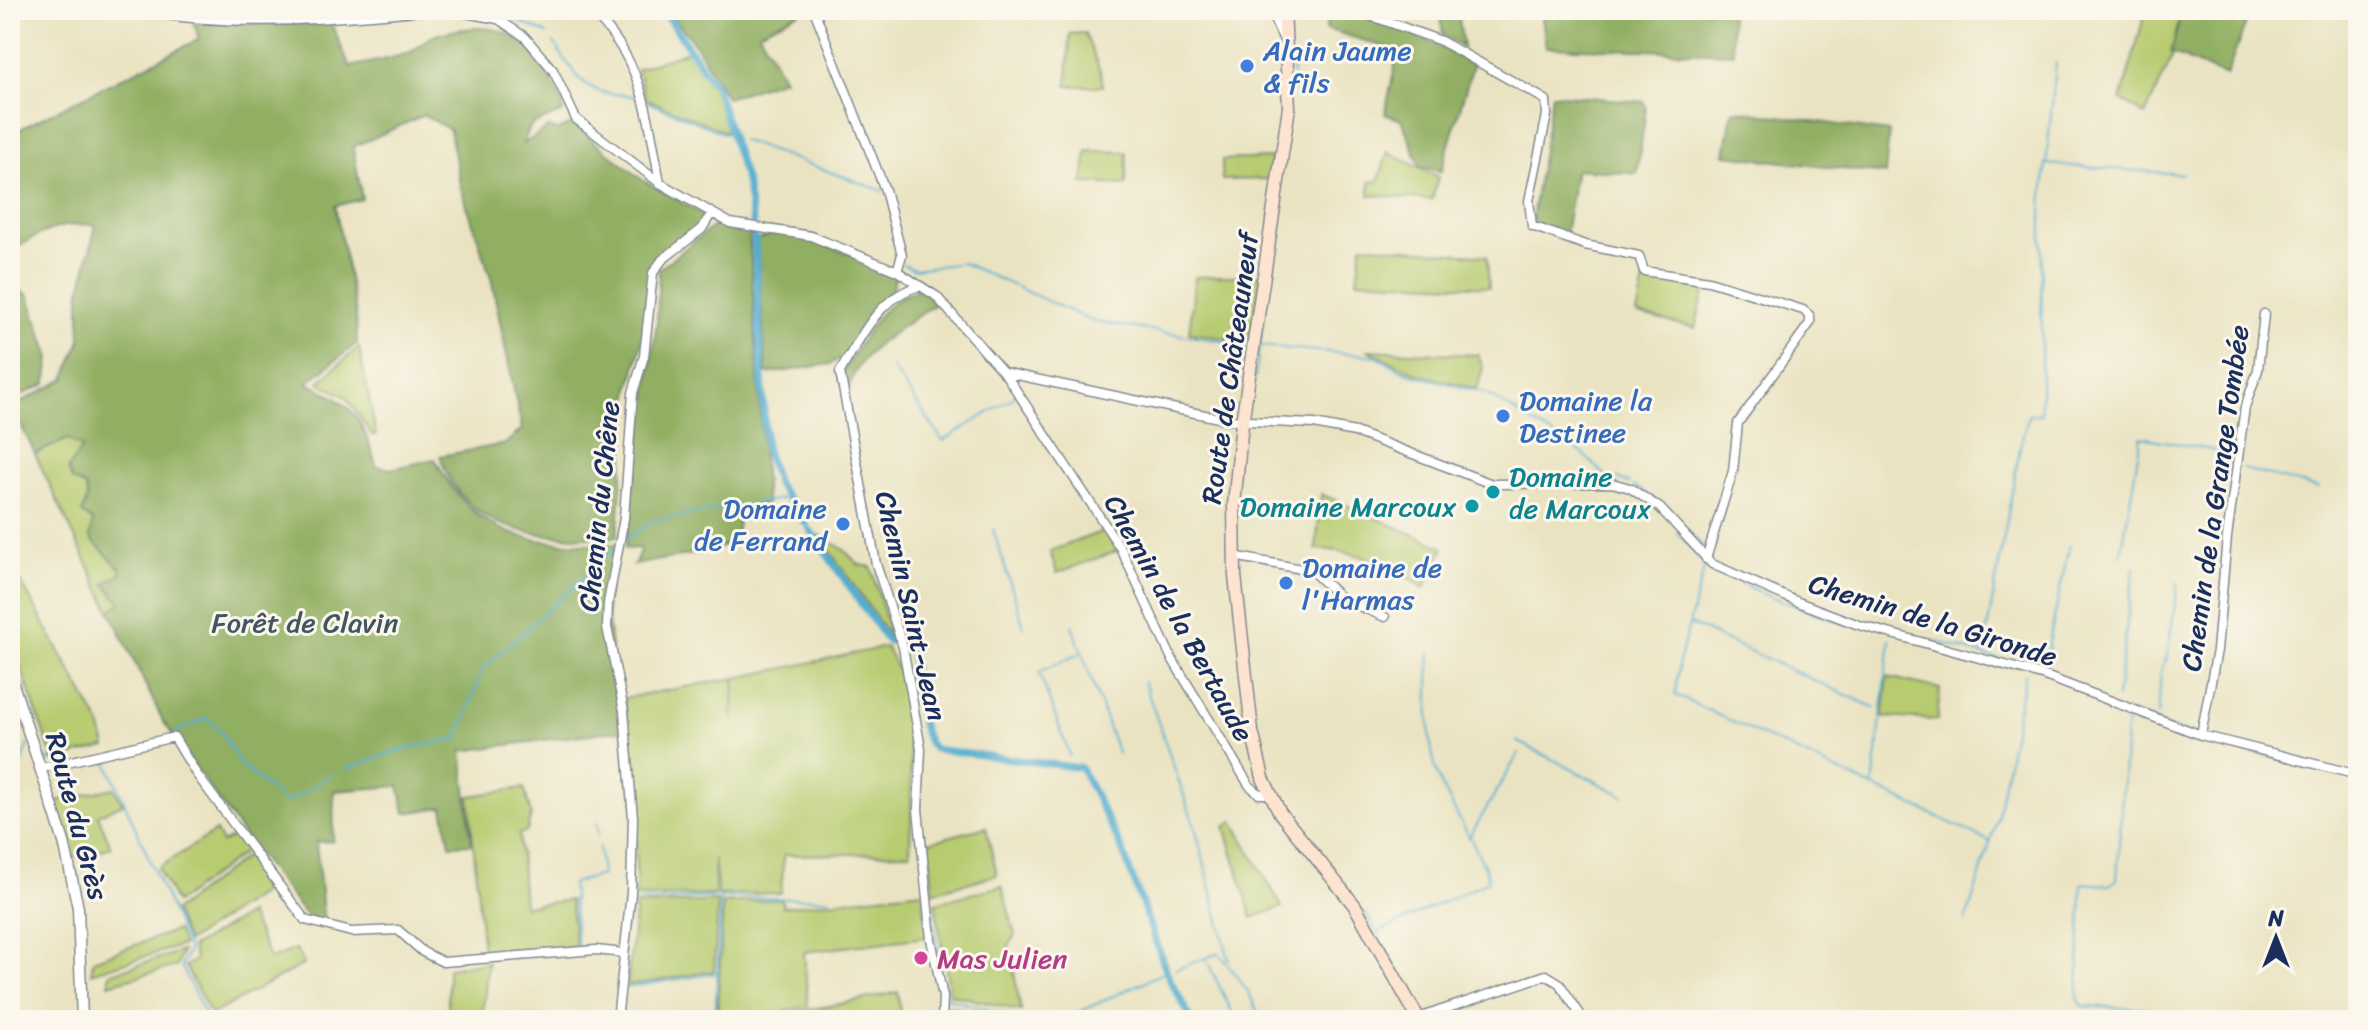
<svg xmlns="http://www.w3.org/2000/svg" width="2368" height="1030" font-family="Sriracha,sans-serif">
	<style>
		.green { fill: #b7cb6f; stroke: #697d66; stroke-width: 2 }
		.forest { fill: #91af62; stroke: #566f60; stroke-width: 2 }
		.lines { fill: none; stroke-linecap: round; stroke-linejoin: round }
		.stream { stroke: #52add0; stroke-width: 2 }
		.canal { stroke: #52add0; stroke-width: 7 }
		.minor-casing { stroke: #828990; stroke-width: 11 }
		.tertiary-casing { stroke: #828990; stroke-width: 13 }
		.secondary-casing { stroke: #828990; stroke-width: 15 }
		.minor { stroke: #fff; stroke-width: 8 }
		.tertiary { stroke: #fff; stroke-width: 10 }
		.secondary { stroke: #fde4d1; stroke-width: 12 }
		.shop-dot { fill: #3f7fe0; stroke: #fbf7ec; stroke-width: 3 }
		.culture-dot { fill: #0f9aa8; stroke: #fbf7ec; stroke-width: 3 }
		.hotel-dot { fill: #d1479c; stroke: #fbf7ec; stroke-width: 3 }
		.labels { text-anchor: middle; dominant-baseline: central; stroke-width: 6; stroke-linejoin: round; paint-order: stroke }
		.shop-label { font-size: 28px; fill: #366cbe; stroke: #fbf7ec; text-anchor: start }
		.street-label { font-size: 28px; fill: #1b2f5e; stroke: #fbf7ec }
		.culture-label { font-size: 28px; fill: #0d838f; stroke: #fbf7ec; text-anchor: start }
		.park-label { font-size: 28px; fill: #425662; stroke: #fbf7ec }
		.hotel-label { font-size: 28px; fill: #b23c85; stroke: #fbf7ec; text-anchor: start }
	</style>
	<rect width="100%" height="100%" fill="#fbf7ec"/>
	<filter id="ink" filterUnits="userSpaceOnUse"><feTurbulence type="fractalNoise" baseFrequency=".0125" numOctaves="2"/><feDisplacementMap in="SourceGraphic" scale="16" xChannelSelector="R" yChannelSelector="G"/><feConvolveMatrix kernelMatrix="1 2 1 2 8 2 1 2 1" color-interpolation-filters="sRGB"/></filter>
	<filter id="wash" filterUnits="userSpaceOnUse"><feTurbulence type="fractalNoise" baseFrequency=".006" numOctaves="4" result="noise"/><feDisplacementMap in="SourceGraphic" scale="32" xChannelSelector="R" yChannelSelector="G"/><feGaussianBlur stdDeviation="1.8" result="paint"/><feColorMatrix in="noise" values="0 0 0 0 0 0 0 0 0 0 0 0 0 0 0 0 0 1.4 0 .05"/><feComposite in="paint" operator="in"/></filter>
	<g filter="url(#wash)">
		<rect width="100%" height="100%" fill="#eae3c1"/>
		<!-- green -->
		<path class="green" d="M2146 10H2182L2172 58 2145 115 2121 100Z
			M1085 33 1101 73 1103 86H1067L1070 34Z
			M688 51 714 89 728 133 646 99 637 69Z
			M1087 151 1127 152 1126 185 1083 183Z
			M1388 152 1438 177 1432 200 1369 195 1370 181 1378 182Z
			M1272 158 1270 179 1222 180V160Z
			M1362 245 1487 256 1489 287 1357 280Z
			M1261 275 1250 342 1189 333 1195 277Z
			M1651 277 1706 285 1695 328 1637 314 1644 280Z
			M359 347 376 434 373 436 346 397 319 382Z
			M1367 350 1478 355 1483 368 1477 389 1418 374Z
			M68 439 82 447 87 499 82 513 93 521 90 538 121 569V603L110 611 35 454Z
			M1321 494 1444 548 1424 588C1390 565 1358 550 1316 549Z
			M1106 530 1117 551 1057 573 1050 551Z
			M818 534 843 549 859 565 871 567 892 640Z
			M10 562 100 724 106 747 53 760 19 662 18 645 10 632Z
			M885 647C915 679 912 807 910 853L784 855 781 893 718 895 714 858 715 895 636 897V815L624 698 735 678 732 721 736 678Z
			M1888 677 1940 689 1937 720 1883 717Z
			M114 788 123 804 98 815 111 847 72 858 56 801Z
			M524 788 531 814 527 831 519 834 524 906 570 900 576 948 483 954 469 796Z
			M1233 821 1282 907 1252 918 1225 827Z
			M986 827 997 875 933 892 929 842Z
			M216 831 222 843 235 836 247 850 176 903 158 868Z
			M249 854 273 886 187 942 174 911Z
			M1002 886 1015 935 1009 944 1021 1011 950 994 935 903Z
			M922 891 928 937 804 952 808 1006 744 1020H717L723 903 782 899 783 907Z
			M718 901 714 971 627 986 636 905Z
			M249 914 270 959 296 949 304 964 211 1015 185 966 195 960 192 947Z
			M177 930 183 945 91 973 93 960Z
			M182 951 177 966 109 984V974Z
			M488 962 482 1020H448V968Z
			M898 992 901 1020H755C803 1010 850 1003 898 992Z
			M947 1006 968 1011V1014L976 1011 1009 1020H948Z"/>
		<!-- forest -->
		<path class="forest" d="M667 10H805L759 32 784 79 727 98 695 44Z
			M1328 10C1378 16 1430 39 1473 65L1441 171 1420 167 1402 120 1385 114 1398 51 1326 29Z
			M1440 10H1458L1463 48 1443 36Z
			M1541 10H1730L1733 53 1546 47Z
			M2182 10H2251L2226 76 2171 53Z
			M194 23H331L350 67C369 62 392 60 410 52 419 48 426 38 436 35 509 13 536 43 563 105V112L531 125 523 144 548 128 558 130 572 124 641 179 702 214 701 223 651 266 647 322 630 387 617 537C544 538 467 538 440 456L505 444 522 429 491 278 460 185 450 130 424 115 353 147 362 199 335 206 356 314 357 343 307 383C351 402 364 419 376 466L391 469 435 459C478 542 530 544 616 544L606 604 621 730 462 751 472 844 450 845 443 807 405 813 399 786 334 791 333 841 316 842 324 923 307 917 246 839 163 721 110 611 121 603 105 584 120 574 121 569 90 538 93 521 82 513 87 499 86 487 72 480 68 469 82 447 68 439 35 454 12 407 65 379 80 341V294L96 225C60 222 38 232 10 253V134L199 39Z
			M1552 94 1644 102 1646 108 1637 174 1576 169 1565 234 1540 228 1532 218Z
			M1737 110 1889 132 1885 174 1725 155 1732 112Z
			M715 225 749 229 766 504 739 509 736 539 714 550 634 565 641 548 625 549 657 322 659 269Z
			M780 232 851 254 895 277 893 288 846 355 830 364 766 374 757 240Z
			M10 288 28 294 50 358 46 384 10 400Z
			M920 289 938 302C906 326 851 352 848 396L842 373C862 341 881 298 920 289Z"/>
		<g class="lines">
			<!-- stream -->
			<path class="stream" d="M163 10 185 13
				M495 10 547 34
				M344 13 370 10
				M191 14 250 12 282 15
				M554 43C569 65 581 90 610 94 621 95 630 94 641 99
				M1292 57 1293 75
				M648 102 725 134
				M741 140 883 191
				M2045 164 2182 174
				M903 264 914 269 963 263 1094 322 1249 345
				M1260 346 1375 356 1410 374 1485 393 1582 453 1609 479
				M892 367 943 441 1014 397
				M1255 377 1271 269
				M2243 469 2318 488
				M1616 478 1629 483
				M1634 486 1664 506 1702 546
				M1625 490 1636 497
				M993 529 1024 627
				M1677 532 1702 561
				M628 538 655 520 787 498
				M2121 555 2141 437 2235 454
				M1690 624 1875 708
				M1845 624 1763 594 1705 565 1679 662 1675 695 1873 787 1890 640
				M1072 625 1118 754
				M1891 629 2019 665
				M1983 653 2021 442 2029 414H2041L2042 206 2056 63
				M10 661 38 739
				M2043 672 2069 546
				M1144 682 1196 830 1229 960
				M2117 698 2134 568
				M2125 710 2127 714 2117 880 2109 885 2082 883 2078 998 2083 1006 2149 1009 2150 1020
				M2129 712 2187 734
				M2158 715 2161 671 2167 657 2178 583
				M174 733 207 718 223 734 240 764 286 803 334 773
				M36 741 48 761H55
				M1517 741 1624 796
				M2216 743 2358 780
				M1070 756 1039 672 1079 654
				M105 758 189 950 181 966 208 1020
				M346 769 396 751 458 738 482 670 612 551
				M10 774 22 765 28 744
				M1874 787 1991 842
				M597 823 598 836
				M1469 838 1519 753
				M638 901 721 897 830 899
				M932 907 933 918
				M1365 912 1415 1001
				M1966 921 1997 819 2025 674
				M934 924 940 965
				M1379 932 1488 881C1489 863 1446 801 1438 776 1425 737 1429 695 1430 654
				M577 947 572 883 602 875 599 847
				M1206 959 1236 1020
				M1176 969 1219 953 1249 993 1261 1020
				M944 983 947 998 1011 1016 1012 1020
				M625 988 717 973
				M523 1020 526 1016 555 1020
				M715 1020 721 898
				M907 1020 938 1007
				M1062 1020 1163 973"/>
			<!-- canal -->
			<path class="canal" d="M663 10 716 88 746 182 753 223
				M754 231 766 450 777 484 806 524
				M810 530 887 641 908 642C918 670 914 729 934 749L1081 768 1122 849 1169 978 1192 1020"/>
		</g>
	</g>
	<g filter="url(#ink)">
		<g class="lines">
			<defs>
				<path id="minor" d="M10 10H17
					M137 10C233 29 331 19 428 10
					M449 10 498 19 525 37 553 70 576 119 660 183 730 223 811 236 897 271 936 296 1003 372 1228 420 1314 424 1355 432 1492 484 1612 483 1630 488 1660 508 1712 564 1798 602 1859 625 2045 676 2201 735 2358 775
					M590 10C643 59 648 115 660 183
					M814 10 885 190 902 255 897 271
					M1270 10 1283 38
					M1355 10 1441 41 1546 100 1547 115 1529 201 1532 226 1585 245 1639 256 1644 271 1709 281 1803 310 1810 316V323L1738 423 1733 471 1706 559
					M920 286C879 296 860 338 840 372L876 564 903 647 921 749 918 809 931 939 943 997 942 1020
					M1004 372 1121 549 1171 657 1249 785 1259 794H1270
					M1234 556 1312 571 1342 599 1385 617
					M2201 735 2217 650 2227 537 2245 407 2258 370 2264 314
					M42 768 174 737 195 772 305 920 351 932 398 930 423 952 443 962 596 950 624 953
					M1418 1018 1546 975 1559 983 1584 1020
					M617 1020 631 893 633 818 624 711 607 627 608 603 624 518 633 393 644 356 653 273 662 260 702 229 711 214"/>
				<path id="tertiary" d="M10 675 64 842 78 908 82 1020"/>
				<path id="secondary" d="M1284 10 1289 107 1242 423 1234 505 1235 576 1252 731 1263 778 1280 813 1355 906 1419 1020"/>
			</defs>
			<!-- minor casing -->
			<use href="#minor" class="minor-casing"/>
			<!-- tertiary casing -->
			<use href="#tertiary" class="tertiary-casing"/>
			<!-- secondary casing -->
			<use href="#secondary" class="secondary-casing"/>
			<!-- minor -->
			<use href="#minor" class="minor"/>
			<!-- tertiary -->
			<use href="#tertiary" class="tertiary"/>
			<!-- secondary -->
			<use href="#secondary" class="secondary"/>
		</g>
	</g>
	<!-- markers -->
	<g class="shop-dot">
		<circle cx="1247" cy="66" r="8"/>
		<circle cx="1503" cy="416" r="8"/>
		<circle cx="843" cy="524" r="8"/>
		<circle cx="1286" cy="583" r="8"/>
	</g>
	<g class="culture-dot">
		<circle cx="1493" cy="492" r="8"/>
		<circle cx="1472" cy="506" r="8"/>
	</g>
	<circle class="hotel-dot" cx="921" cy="958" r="8"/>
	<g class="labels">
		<!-- shop labels -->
		<g class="shop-label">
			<text x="1263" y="50">Alain Jaume<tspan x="1263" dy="32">&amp; fils</tspan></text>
			<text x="1519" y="400">Domaine la<tspan x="1519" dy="32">Destinee</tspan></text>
			<text x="827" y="508" text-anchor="end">Domaine<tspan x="827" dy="32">de Ferrand</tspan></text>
			<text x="1302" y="567">Domaine de<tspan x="1302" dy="32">l'Harmas</tspan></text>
		</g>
		<!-- street labels -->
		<g class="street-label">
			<text transform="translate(1230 368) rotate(-82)">Route de Châteauneuf</text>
			<text transform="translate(2215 498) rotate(-82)">Chemin de la Grange Tombée</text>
			<text transform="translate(599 506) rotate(-84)">Chemin du Chêne</text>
			<text transform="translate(911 606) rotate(77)">Chemin Saint-Jean</text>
			<text transform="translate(1179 618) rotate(61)">Chemin de la Bertaude</text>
			<text transform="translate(1933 620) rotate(17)">Chemin de la Gironde</text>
			<text transform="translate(77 816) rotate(75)">Route du Grès</text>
		</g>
		<!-- culture labels -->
		<g class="culture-label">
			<text x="1509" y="476">Domaine<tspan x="1509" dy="32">de Marcoux</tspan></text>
			<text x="1456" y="506" text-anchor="end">Domaine Marcoux</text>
		</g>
		<!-- park labels -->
		<g class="park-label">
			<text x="305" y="622">Forêt de Clavin</text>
		</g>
		<!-- hotel labels -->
		<g class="hotel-label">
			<text x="937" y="958">Mas Julien</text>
		</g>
	</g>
	<!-- margin -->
	<rect width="2368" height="1030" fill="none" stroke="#fbf7ec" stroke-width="40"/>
	<!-- north arrow -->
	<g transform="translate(2276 938)" stroke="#fbf7ec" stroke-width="6" paint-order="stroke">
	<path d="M0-6L14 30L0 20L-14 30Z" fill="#1b2f5e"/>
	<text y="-12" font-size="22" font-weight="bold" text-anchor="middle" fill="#1b2f5e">N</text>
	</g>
</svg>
